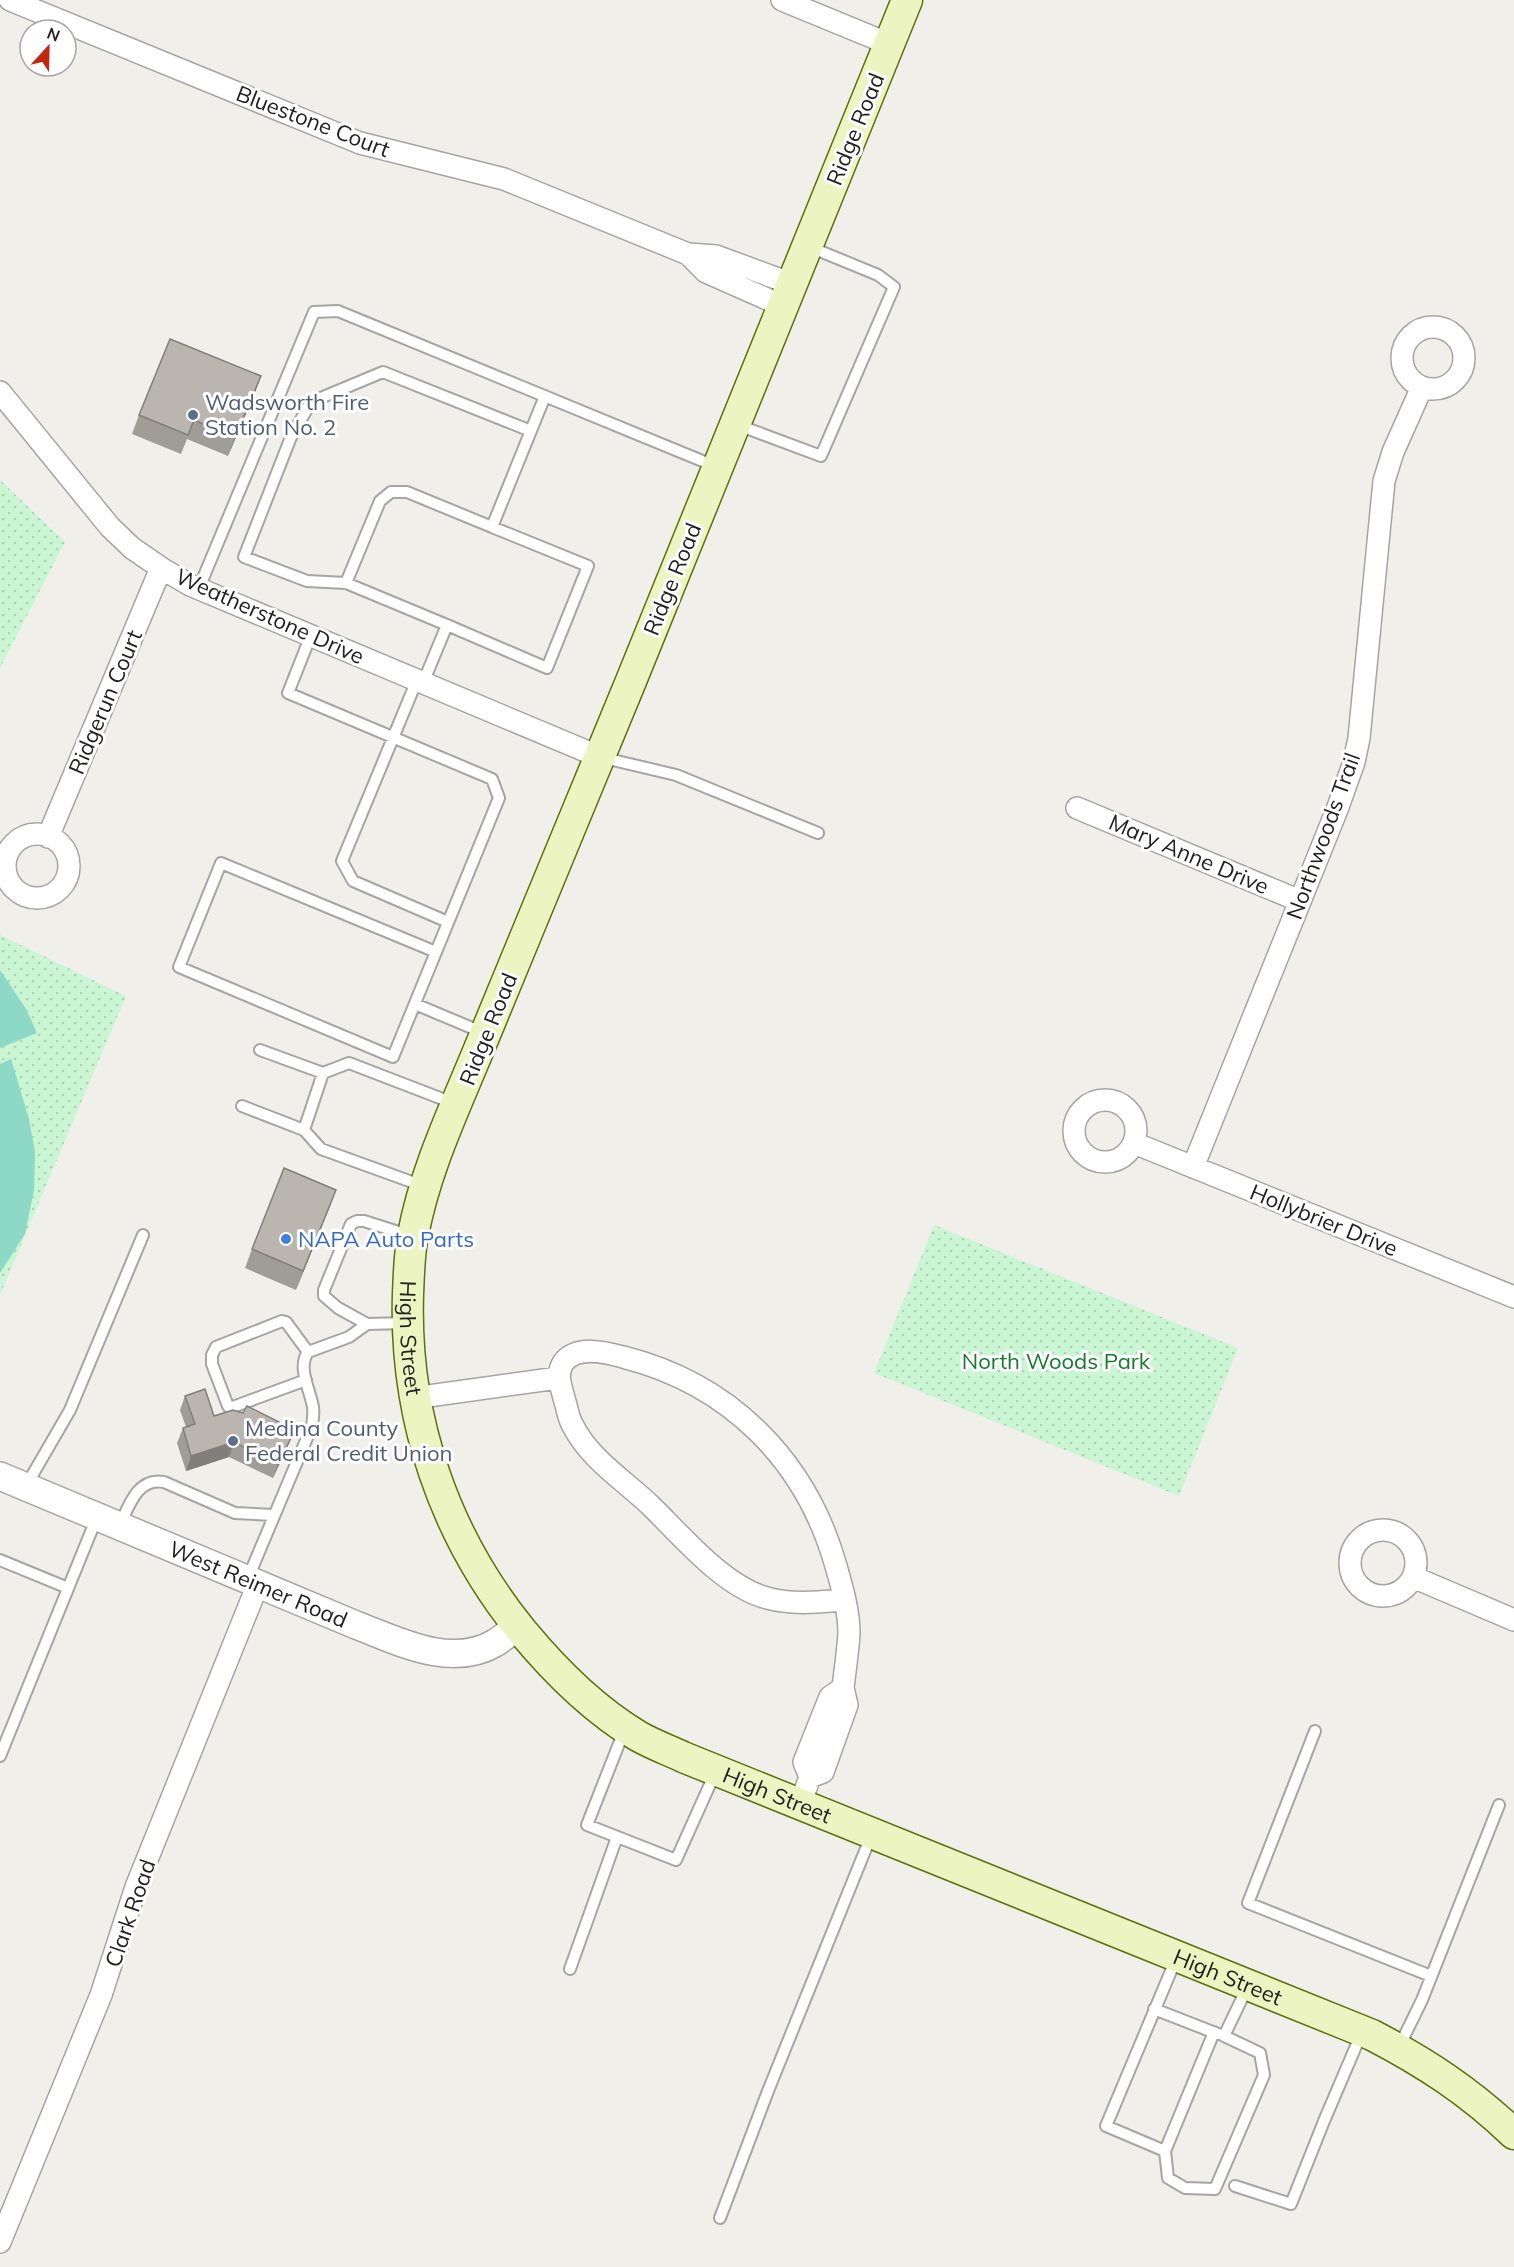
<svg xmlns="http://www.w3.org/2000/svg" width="1514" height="2267" font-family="Mulish,sans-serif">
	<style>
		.park { fill: url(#park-dots) }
		.pitch { fill: #8ed9c6 }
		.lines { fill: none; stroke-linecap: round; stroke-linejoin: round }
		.service-casing { stroke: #a5a5a5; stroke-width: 14 }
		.minor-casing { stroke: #a5a5a5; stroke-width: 24 }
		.tertiary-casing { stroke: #a5a5a5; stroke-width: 30 }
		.secondary-casing { stroke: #5b720e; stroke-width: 33 }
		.service { stroke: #fff; stroke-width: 10 }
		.minor { stroke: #fff; stroke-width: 21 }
		.tertiary { stroke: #fff; stroke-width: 27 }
		.secondary { stroke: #ecf5c2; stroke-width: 30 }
		.wall { fill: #a09c96 }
		.shaded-wall { fill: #827f7a }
		.building { fill: #bab5ae; stroke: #827f7a; stroke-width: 1.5 }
		.service-dot { fill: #5c6f8a; stroke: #fff; stroke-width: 2 }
		.shop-dot { fill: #3f7fe0; stroke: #fff; stroke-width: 2 }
		.labels { text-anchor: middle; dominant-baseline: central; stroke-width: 6; stroke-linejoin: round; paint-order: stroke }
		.street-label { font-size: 22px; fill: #212121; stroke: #fff }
		.service-label { font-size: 22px; fill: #4e5e75; stroke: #fff; text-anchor: start }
		.shop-label { font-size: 22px; fill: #366cbe; stroke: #fff; text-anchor: start }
		.park-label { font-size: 22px; fill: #157a2b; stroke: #fff }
	</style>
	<defs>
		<pattern id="park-dots" width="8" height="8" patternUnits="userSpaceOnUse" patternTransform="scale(1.5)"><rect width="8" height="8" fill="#cbf6d4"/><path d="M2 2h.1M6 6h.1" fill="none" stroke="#aed3b6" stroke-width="1.8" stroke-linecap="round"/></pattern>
	</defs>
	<rect width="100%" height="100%" fill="#f1efe9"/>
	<!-- park -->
	<path class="park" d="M0 480 65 542 0 668Z
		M0 935 126 996 0 1295Z
		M934 1225 1238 1348 1179 1496 874 1373Z"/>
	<!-- pitch -->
	<path class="pitch" d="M0 970 26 1009 37 1033 0 1048Z
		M11 1059 29 1119 35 1152 34 1190 25 1234 0 1273V1064Z"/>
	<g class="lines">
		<defs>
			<path id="service" d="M738 425 821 456 894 287 878 275 810 247
				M492 527 407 492H391L380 501 346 583 307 581 244 557 291 437 311 402 383 372 531 431
				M346 583 447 625
				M199 588 314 312 338 311 717 467
				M311 635 288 693 492 779 499 798 393 1057 179 967 221 863 436 952
				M417 680 342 861 353 881 448 922
				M423 683 447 625 547 668 588 566 492 527 545 396
				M600 757 676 775 818 833
				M415 1004 484 1033
				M260 1050 323 1073 349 1063 453 1103
				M242 1106 304 1130 321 1149 423 1186
				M304 1130 323 1073
				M367 1324 338 1308 324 1296V1290L351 1224 357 1221H364L411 1236
				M306 1380 230 1408 228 1406 212 1364V1355L216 1347 282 1321 286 1322 308 1352
				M26 1486 70 1410 143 1235
				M120 1525C129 1505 138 1477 164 1482L235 1513 273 1515
				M0 1560 68 1588
				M248 1578 312 1426C313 1419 314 1413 313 1407 310 1390 297 1367 308 1352L349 1337 367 1324 407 1323
				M624 1731 587 1825 676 1860 716 1771
				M1315 1731 1248 1903 1431 1976
				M0 1756 97 1517
				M570 1969 617 1837
				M1154 2009 1218 2034
				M1214 2032 1165 2151 1168 2178 1185 2188 1215 2189 1264 2075 1260 2053 1224 2036 1248 1986
				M1398 2049 1422 2000 1499 1805
				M1165 2151 1106 2126 1176 1959
				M1235 2186 1291 2204 1324 2121 1362 2032
				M720 2218 768 2091 871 1836"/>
			<path id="minor" d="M10 0 360 143 504 179 688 254 716 256 792 284
				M782 0 889 44
				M688 254 706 272 783 306
				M1402 358a31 31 0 1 1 62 0a31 31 0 1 1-62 0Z
				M0 392 110 527 132 548 161 568 190 585 600 757
				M1077 808 1300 901
				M5 866a32 32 0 1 1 64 0a32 32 0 1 1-64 0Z
				M48 837 161 568
				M1074 1131a31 31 0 1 1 62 0a31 31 0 1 1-62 0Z
				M1134 1143 1514 1297
				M1193 1167 1338 807 1354 762 1359 738 1384 481 1393 452 1422 387
				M414 1398 558 1378
				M1350 1563a33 33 0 1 1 66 0a33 33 0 1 1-66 0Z
				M1413 1577 1514 1620
				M843 1688C845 1670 848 1651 849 1633 849 1611 842 1587 836 1566 806 1460 730 1384 623 1357 605 1352 576 1345 563 1363 556 1375 561 1386 564 1398 567 1407 568 1417 572 1424 589 1459 624 1480 651 1506 682 1536 724 1587 767 1598 792 1605 819 1602 844 1600
				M800 1804 810 1777 804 1762 830 1697 843 1688 847 1705 823 1772 810 1777
				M0 2242 101 1995 136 1887 258 1584"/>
			<g id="tertiary">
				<path id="s1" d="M0 1476 356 1625C398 1641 451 1669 495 1643 503 1638 510 1632 518 1626"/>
			</g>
			<g id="secondary">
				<path id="s2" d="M907 0C794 277 684 555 569 831 539 904 509 976 479 1049 454 1110 425 1170 413 1235 409 1254 409 1274 408 1294 404 1418 444 1535 522 1631 555 1671 593 1709 638 1736 652 1744 668 1750 683 1757L1372 2035C1426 2063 1470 2092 1514 2134"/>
			</g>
		</defs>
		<!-- service casing -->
		<use href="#service" class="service-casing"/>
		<!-- minor casing -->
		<use href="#minor" class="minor-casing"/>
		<!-- tertiary casing -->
		<use href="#tertiary" class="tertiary-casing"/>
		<!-- secondary casing -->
		<use href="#secondary" class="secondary-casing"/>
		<!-- service -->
		<use href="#service" class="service"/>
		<!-- minor -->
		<use href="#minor" class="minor"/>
		<!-- tertiary -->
		<use href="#tertiary" class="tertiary"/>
		<!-- secondary -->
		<use href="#secondary" class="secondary"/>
	</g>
	<!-- wall -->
	<path class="wall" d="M261 376 254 395 228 456 187 439 181 454 132 434 139 415Z
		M336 1190 296 1290 245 1268 252 1249Z
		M185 1396 214 1416 291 1438 285 1452 273 1478 229 1457 186 1471 177 1443 183 1428 186 1427 180 1410Z"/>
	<!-- shaded-wall -->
	<path class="shaded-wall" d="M261 376 254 395 228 456 235 437Z
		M336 1190 329 1209 296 1290 303 1271Z
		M291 1438 285 1452 273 1478 278 1464Z
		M234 1442 229 1457 186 1471 191 1456Z"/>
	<!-- building -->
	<path class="building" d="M170 339 261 376 235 437 194 420 188 435 139 415Z
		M284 1168 336 1190 303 1271 252 1249Z
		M205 1389 214 1416 233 1410 243 1413 247 1406 291 1428V1438L278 1464 234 1442 191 1456 183 1428 195 1424 185 1396Z"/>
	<!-- markers -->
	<g class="service-dot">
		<circle cx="193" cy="415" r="6"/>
		<circle cx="233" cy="1441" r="6"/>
	</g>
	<circle class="shop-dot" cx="286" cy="1239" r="6"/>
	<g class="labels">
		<!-- street labels -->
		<g class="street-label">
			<text transform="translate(313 121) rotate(21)">Bluestone Court</text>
			<text transform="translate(855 129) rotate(-68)">Ridge Road</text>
			<text transform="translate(672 579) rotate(-68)">Ridge Road</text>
			<text transform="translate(270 616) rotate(24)">Weatherstone Drive</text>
			<text transform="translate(105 702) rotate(-67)">Ridgerun Court</text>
			<text transform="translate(1323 836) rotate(-70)">Northwoods Trail</text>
			<text transform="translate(1189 854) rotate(23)">Mary Anne Drive</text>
			<text transform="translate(488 1029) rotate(-68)">Ridge Road</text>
			<text transform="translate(1324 1220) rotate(22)">Hollybrier Drive</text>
			<text stroke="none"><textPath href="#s2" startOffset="1434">High Street</textPath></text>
			<text stroke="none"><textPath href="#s1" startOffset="280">West Reimer Road</textPath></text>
			<text stroke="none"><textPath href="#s2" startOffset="2062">High Street</textPath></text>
			<text transform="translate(130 1913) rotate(-71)">Clark Road</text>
			<text stroke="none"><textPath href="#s2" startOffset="2548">High Street</textPath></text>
		</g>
		<!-- service labels -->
		<g class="service-label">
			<text x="205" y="402">Wadsworth Fire<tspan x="205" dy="25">Station No. 2</tspan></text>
			<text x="245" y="1428">Medina County<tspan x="245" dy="25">Federal Credit Union</tspan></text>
		</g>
		<!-- shop labels -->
		<g class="shop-label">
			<text x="298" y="1239">NAPA Auto Parts</text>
		</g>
		<!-- park labels -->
		<g class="park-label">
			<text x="1056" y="1361">North Woods Park</text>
		</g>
	</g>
	<!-- north arrow -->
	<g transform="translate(48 48) rotate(22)"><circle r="28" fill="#ffffff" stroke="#a6a6a6" stroke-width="1.5"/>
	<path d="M0-4.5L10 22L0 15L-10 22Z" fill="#c22710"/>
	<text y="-9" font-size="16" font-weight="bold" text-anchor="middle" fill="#212121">N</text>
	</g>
</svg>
